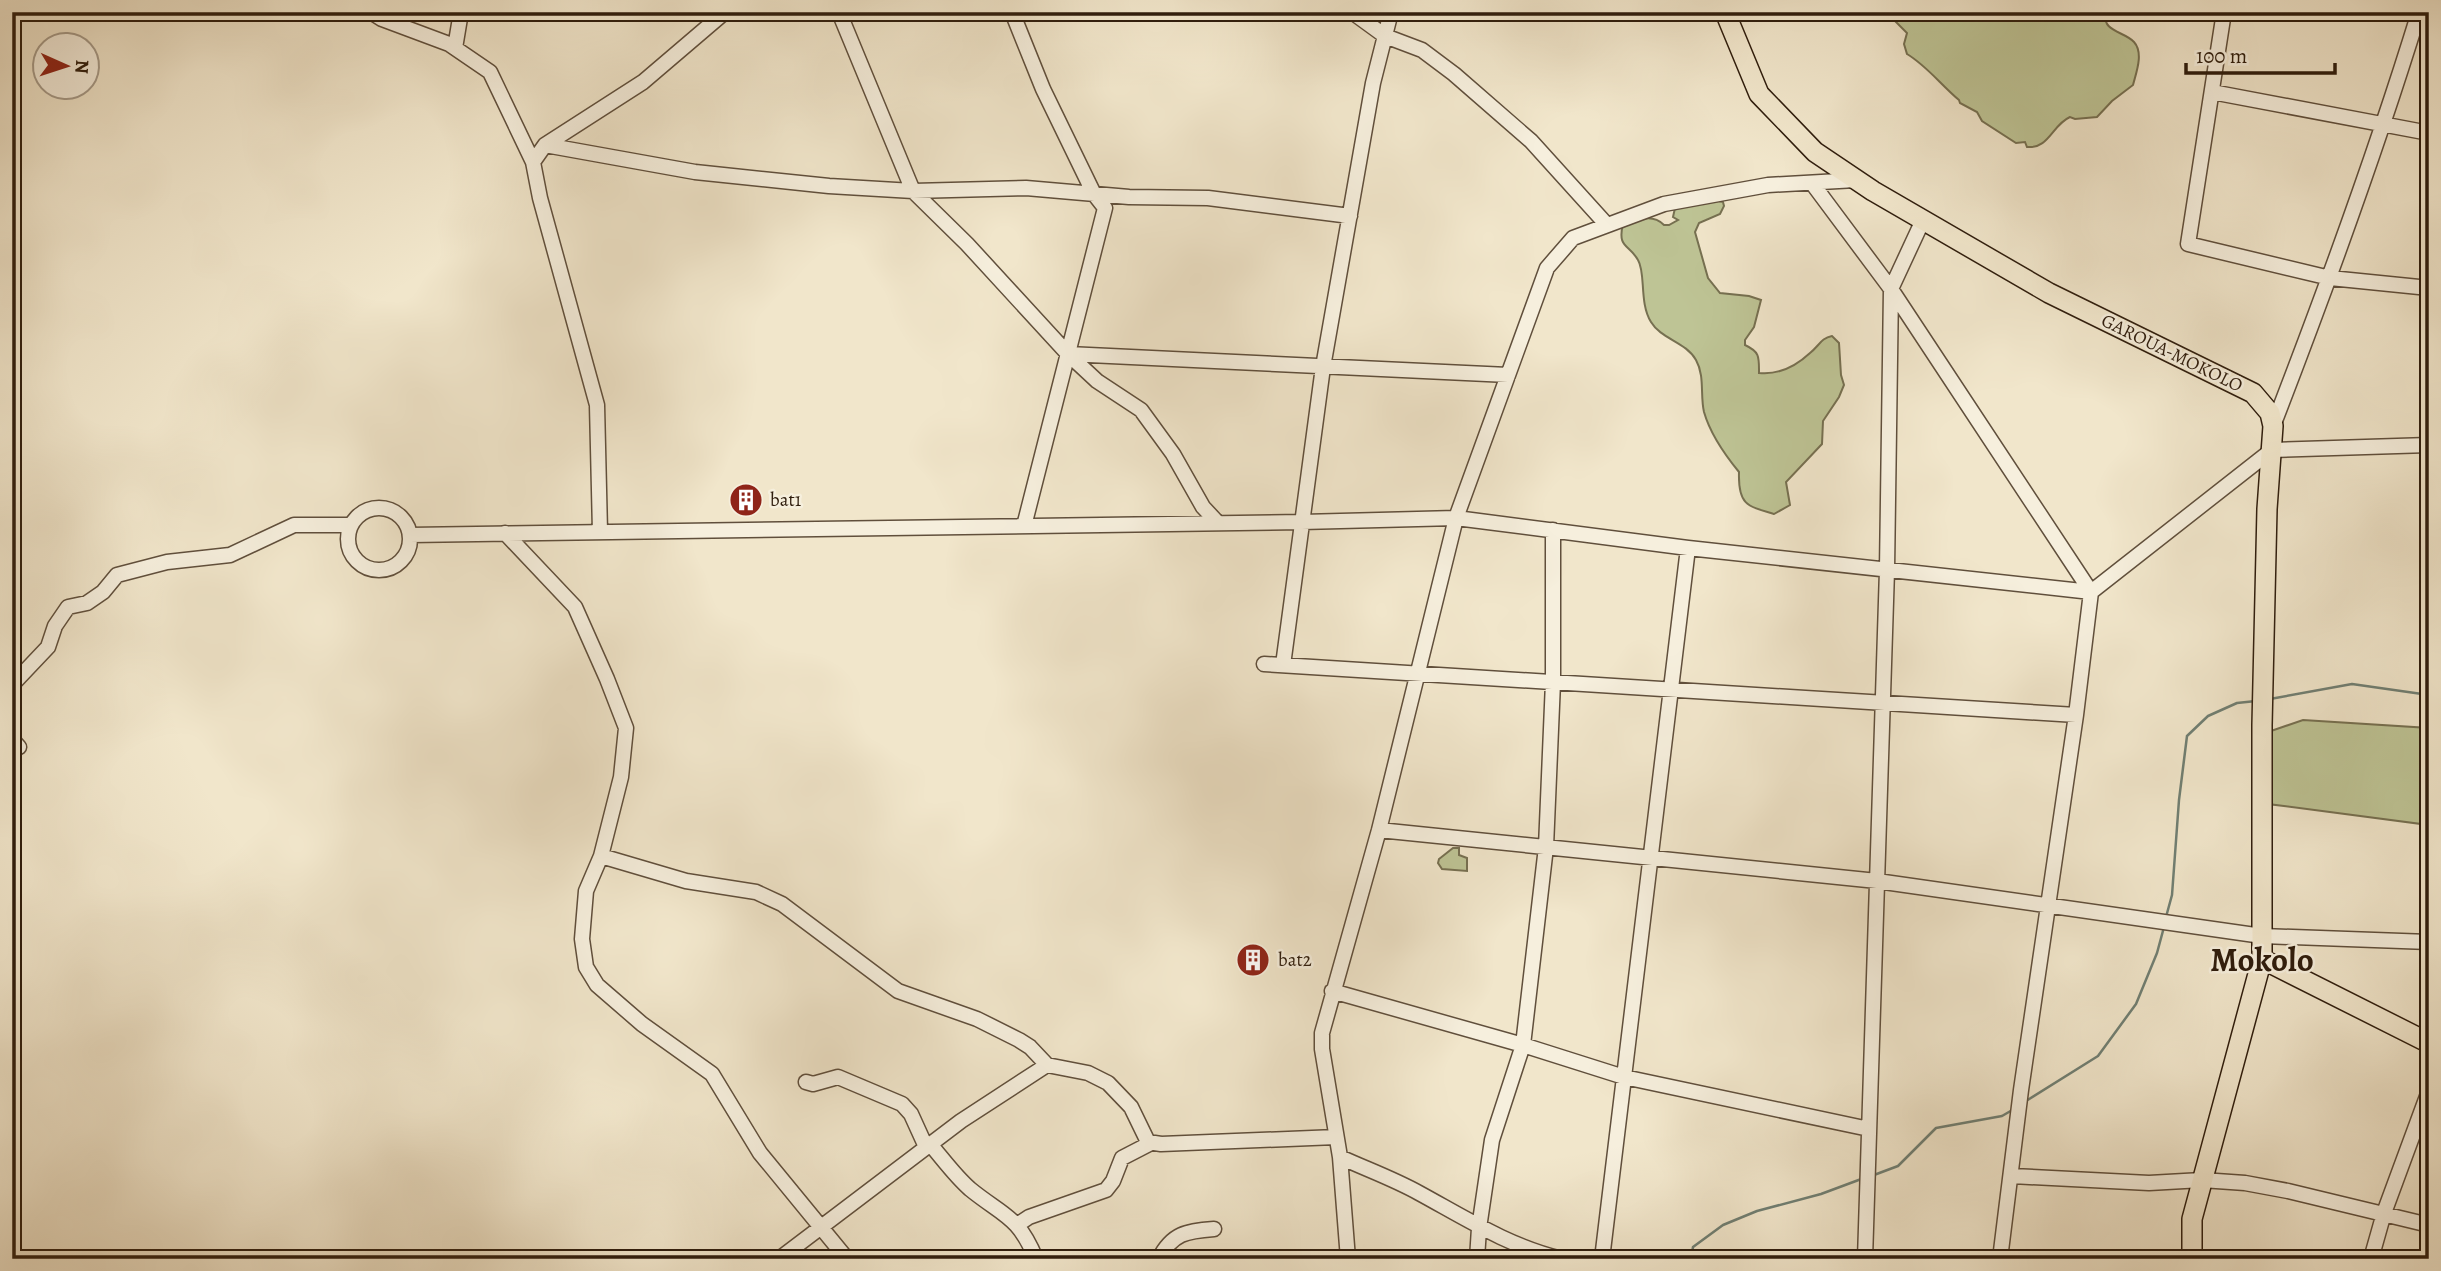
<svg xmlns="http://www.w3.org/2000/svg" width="2441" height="1271" font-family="Alegreya,serif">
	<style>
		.green { fill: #bec495; stroke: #767051; stroke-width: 2 }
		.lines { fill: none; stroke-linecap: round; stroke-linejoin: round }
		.stream { stroke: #707f73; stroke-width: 2.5 }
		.minor-casing { stroke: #604f3c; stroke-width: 17 }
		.major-casing { stroke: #2f1d0d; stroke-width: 22 }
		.minor { stroke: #f6efdd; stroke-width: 14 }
		.major { stroke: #f1e6cb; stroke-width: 19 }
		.labels { text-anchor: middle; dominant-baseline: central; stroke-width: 5; stroke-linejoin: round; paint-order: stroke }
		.street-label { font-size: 19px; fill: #2f1d0d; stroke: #f6efdd }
		.poi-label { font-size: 19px; fill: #2f1d0d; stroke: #f6efdd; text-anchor: start }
		.town-label { font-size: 33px; font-weight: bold; fill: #2f1d0d; stroke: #f6efdd }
	</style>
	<rect width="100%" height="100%" fill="#f1e6cb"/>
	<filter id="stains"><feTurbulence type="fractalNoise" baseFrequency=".00286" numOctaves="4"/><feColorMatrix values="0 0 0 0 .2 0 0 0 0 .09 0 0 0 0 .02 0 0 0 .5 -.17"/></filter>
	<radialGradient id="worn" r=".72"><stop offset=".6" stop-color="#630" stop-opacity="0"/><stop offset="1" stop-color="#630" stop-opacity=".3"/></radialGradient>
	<!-- green -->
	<path class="green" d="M1889 12H2106C2101 32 2124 31 2134 42 2144 53 2136 73 2133 85L2112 101 2097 117 2075 119 2070 117C2052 125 2049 149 2027 147L2025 142 2016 143 1982 121 1977 112 1960 103 1959 100C1941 85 1927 66 1907 54L1904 44 1907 33 1890 16Z
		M1710 199 1723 202 1724 206 1720 214 1699 223 1695 232 1708 278 1720 293 1749 296 1761 300 1754 327 1745 340V345C1760 352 1759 357 1759 373 1779 375 1795 367 1810 353 1819 346 1821 338 1832 336L1839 343 1841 375 1844 385 1839 397 1823 421 1822 444 1786 482 1790 505 1774 514C1746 506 1738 504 1739 472 1725 455 1710 433 1704 412 1700 395 1705 376 1696 360 1686 342 1661 339 1651 322 1639 303 1646 273 1638 260 1629 244 1617 248 1623 224 1638 220 1652 213 1664 225H1669L1678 220 1673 217 1675 208Z
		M2303 720 2429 728V825L2268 804V732Z
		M1453 848H1459V855L1467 858V871L1442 869 1438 863 1439 859Z"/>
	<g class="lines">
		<!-- stream -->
		<path class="stream" d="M2270 699 2352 684 2429 695
			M2166 917 2172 895 2179 800 2187 736 2208 716 2237 703 2256 701
			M2026 1101 2098 1056 2136 1004 2157 953 2164 927
			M1874 1175 1898 1166 1936 1128 2002 1116 2014 1109
			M1691 1259 1693 1247 1723 1225 1757 1211 1821 1194 1864 1178"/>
		<defs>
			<path id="minor" d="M371 12 382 19 449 44 490 72 533 162
				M839 12 913 191 967 244 1068 354 1097 381 1141 410 1173 454 1203 507 1217 522
				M1012 12 1043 89 1094 194 1105 208 1024 526
				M1352 12 1385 36 1422 50 1454 74 1531 141 1607 225
				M2224 12 2188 244 2330 278 2429 288
				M455 48 461 12
				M2212 92 2429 133
				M545 145 695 172 829 186 913 191 1026 188 1129 197 1208 198 1350 216
				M1812 183 1891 289 2091 592 2076 715 2021 1090 2000 1259
				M1068 354 1508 375
				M2273 426C2326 289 2376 152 2419 12
				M348 539a31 31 0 1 1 62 0a31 31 0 1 1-62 0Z
				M600 532 597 405 540 198 533 162 545 145 643 82 725 12
				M505 533 575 607 607 679 626 728 621 777 601 856 586 891 582 939 586 967 597 985 642 1024 712 1074 760 1153 847 1259
				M410 535 1302 522 1456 518 1547 268 1573 238 1664 204 1768 185 1856 180
				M1264 664 2076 715
				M1283 665 1323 367 1373 83 1391 12
				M12 685 48 647 55 626 68 607 87 603 103 592 117 575 167 562 230 555 294 525H351
				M12 739 19 747
				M1379 830 1877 881 2262 936 2429 942
				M601 856 686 881 756 892 782 904 898 991 977 1019 1019 1040 1030 1047 1047 1065 1088 1073 1108 1083 1131 1107 1148 1142 1161 1144 1336 1137
				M1332 991 1523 1045 1624 1077 1869 1129
				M806 1082 813 1084 838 1077 902 1104 911 1114 926 1147
				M930 1144C943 1159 955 1176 970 1189 1003 1216 1018 1215 1036 1259
				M1340 1157C1366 1169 1394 1179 1419 1193 1465 1218 1510 1247 1562 1259
				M2012 1176 2149 1183 2202 1180 2245 1183 2288 1191 2429 1225
				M1017 1225 1029 1217 1106 1190 1113 1181 1122 1158 1151 1143
				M779 1259 961 1121 1047 1065
				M1159 1259C1172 1233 1187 1231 1214 1229
				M1348 1259 1340 1157 1322 1049V1033L1379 830 1456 518 1688 548 2091 592 2272 450 2429 445
				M1477 1259 1479 1228 1492 1140 1523 1045 1546 847 1553 682V530
				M1602 1259 1688 548
				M1865 1259 1887 570 1891 289 1923 220
				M2371 1259 2384 1213 2429 1091"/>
			<path id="major" d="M1725 12 1759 94 1815 152 1873 191 2049 293 2253 393 2270 413 2273 426 2267 509 2262 725V959L2192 1219V1259
				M2262 959 2429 1043"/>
		</defs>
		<!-- minor casing -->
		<use href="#minor" class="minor-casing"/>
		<!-- major casing -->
		<use href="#major" class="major-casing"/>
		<!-- minor -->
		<use href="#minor" class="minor"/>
		<!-- major -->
		<use href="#major" class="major"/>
	</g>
	<!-- icons -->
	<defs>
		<symbol id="building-disc" viewBox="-11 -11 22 22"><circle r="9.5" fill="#8f2418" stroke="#f6efdd"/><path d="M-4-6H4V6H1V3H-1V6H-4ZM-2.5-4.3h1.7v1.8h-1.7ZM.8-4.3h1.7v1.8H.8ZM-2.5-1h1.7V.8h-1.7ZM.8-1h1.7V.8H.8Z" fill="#fff"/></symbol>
	</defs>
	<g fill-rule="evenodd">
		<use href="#building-disc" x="727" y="481" width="38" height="38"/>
		<use href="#building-disc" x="1234" y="941" width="38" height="38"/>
	</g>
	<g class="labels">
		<!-- street labels -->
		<g class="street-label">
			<text transform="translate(2172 353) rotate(26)">GAROUA-MOKOLO</text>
		</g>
		<!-- poi labels -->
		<g class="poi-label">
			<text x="770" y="500">bat1</text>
			<text x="1278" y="960">bat2</text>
		</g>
		<!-- town labels -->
		<g class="town-label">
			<text x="2262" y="959">Mokolo</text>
		</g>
	</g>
	<!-- margin -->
	<rect width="2441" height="1271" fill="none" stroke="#f1e6cb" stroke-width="42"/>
	<rect x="14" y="14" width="2413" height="1243" fill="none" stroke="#2f1d0d" stroke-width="3.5"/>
	<rect x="21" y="21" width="2399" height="1229" fill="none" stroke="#2f1d0d" stroke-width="2"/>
	<!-- north arrow -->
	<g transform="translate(66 66) rotate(93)"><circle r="33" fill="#f6efdd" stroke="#a69b8a" stroke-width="2"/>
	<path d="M0-5L12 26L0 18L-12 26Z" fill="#8f2418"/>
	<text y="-10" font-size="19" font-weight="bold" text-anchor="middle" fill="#2f1d0d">N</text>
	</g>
	<!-- scale -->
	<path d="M2186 63v10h149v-10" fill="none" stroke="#2f1d0d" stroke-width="3.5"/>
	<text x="2196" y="63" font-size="21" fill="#2f1d0d" stroke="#f6efdd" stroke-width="5" paint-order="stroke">100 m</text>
	<rect width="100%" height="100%" filter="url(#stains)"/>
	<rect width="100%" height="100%" fill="url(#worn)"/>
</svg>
